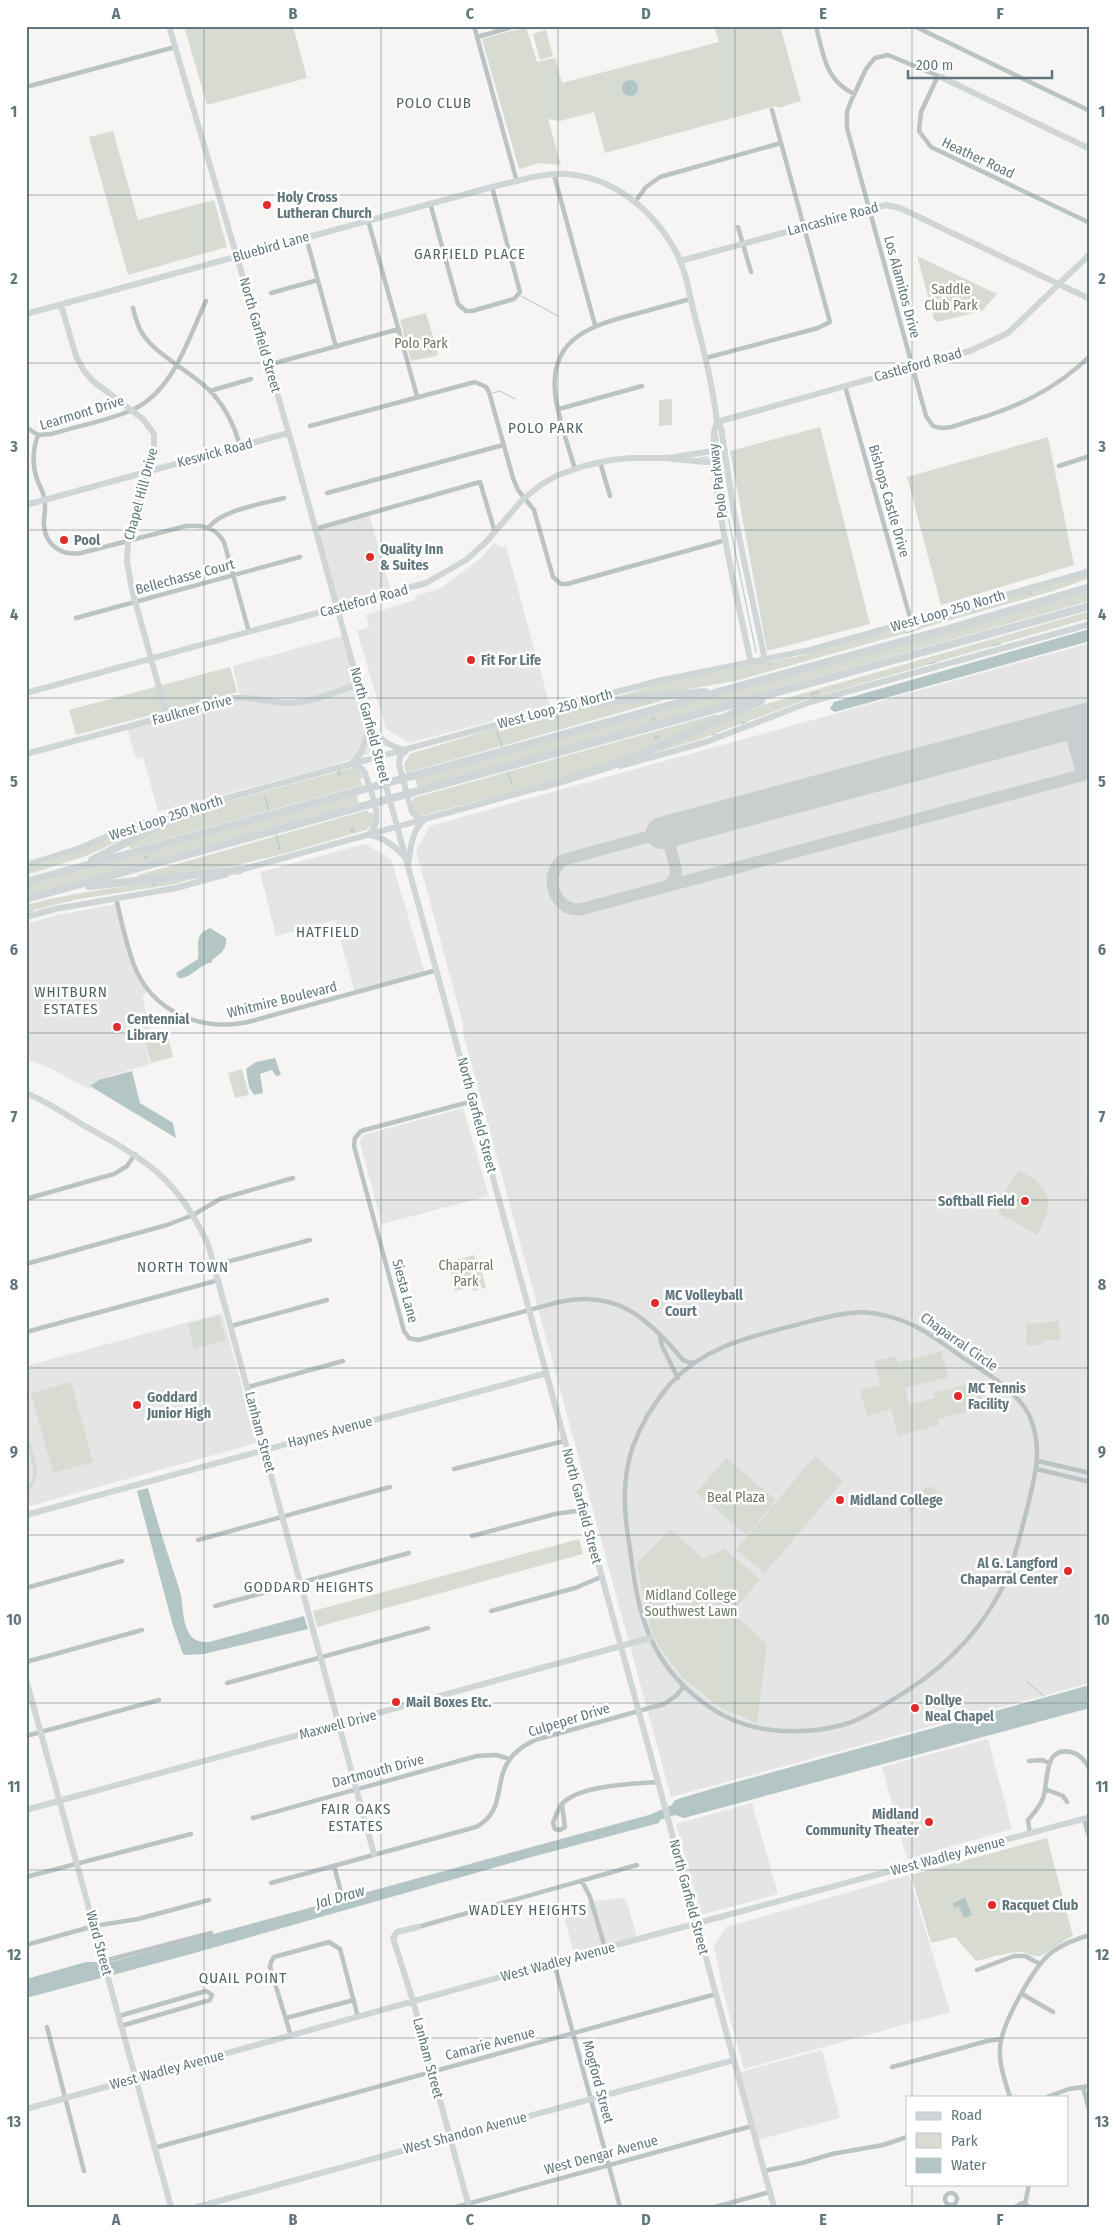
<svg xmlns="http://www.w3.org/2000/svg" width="1116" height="2233" font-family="'Fira Sans Condensed',sans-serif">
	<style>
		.built { fill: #e4e5e4 }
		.green { fill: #d7dbd2 }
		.water { fill: #b4c5c6 }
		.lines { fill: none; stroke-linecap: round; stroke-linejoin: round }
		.stream { stroke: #b4c5c6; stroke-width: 1 }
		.taxiway { stroke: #c9cece; stroke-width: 12 }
		.runway { stroke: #c9cece; stroke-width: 32 }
		.street { stroke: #bcc3c5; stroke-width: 4.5 }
		.secondary { stroke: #d0d6d8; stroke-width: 6 }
		.highway { stroke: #d0d6d8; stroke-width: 8 }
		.grid { fill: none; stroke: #62777d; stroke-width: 1; stroke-opacity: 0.55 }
		.poi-dot { fill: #df2c2a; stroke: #fff; stroke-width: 2 }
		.labels { text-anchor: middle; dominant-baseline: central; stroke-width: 5; stroke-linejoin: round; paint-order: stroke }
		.street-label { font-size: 14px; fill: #62777d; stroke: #fff }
		.poi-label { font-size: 14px; font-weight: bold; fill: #62777d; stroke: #fff; text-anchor: start }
		.park-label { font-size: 14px; fill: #6e7a64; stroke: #fff }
		.neighbourhood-label { font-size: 15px; letter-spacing: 1px; fill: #536468; stroke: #fff }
		.water-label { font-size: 15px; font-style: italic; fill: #5c7778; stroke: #fff }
		.neatline { fill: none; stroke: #62777d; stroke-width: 2 }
		.grid-label { font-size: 16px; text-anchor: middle; font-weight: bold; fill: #62777d }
	</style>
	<rect width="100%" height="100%" fill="#f6f5f3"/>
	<!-- built -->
	<path class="built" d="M369 514 392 594 338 609 315 529Z
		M494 543 500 547 506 546 550 706 409 743 386 729 357 631 369 627 366 615 415 600 416 596 441 588 481 558Z
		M345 635 377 751 328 767 158 812 143 757 136 759 127 727 240 697 233 666Z
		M1090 643V1182L1080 1149 1090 1186V1683L671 1797 462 1029 464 1028 416 850 430 826Z
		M365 844 391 859 425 973 355 993 335 920 276 936 260 872Z
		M117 904 133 962 149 991 142 996 152 1033 143 1035 150 1064 107 1077 88 1089 52 1069 26 1059V924L57 915Z
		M463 1108 489 1196 382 1224 360 1143 361 1138 363 1135Z
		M222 1313 257 1443 26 1507V1366Z
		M988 1739 1012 1829 907 1859 882 1767Z
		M752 1803 778 1894 701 1915 676 1824Z
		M909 1875 950 2012 744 2069 724 1995 714 1946 726 1927Z
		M624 1898 626 1900 638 1940 575 1957 565 1920 566 1918 592 1901Z
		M822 2050 840 2118 754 2141 736 2073Z"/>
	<!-- green -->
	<path class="green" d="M184 26H293L307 78 207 105Z
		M714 26H780L801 101 778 108 776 106 605 153 594 112 560 121 548 119 561 165 540 163 519 169 482 39 526 27 537 62 555 58 562 83 719 42Z
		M546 30 553 56 540 60 533 34Z
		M113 131 138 220 214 200 227 247 128 275 89 137Z
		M917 256 997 294 982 311 937 322 934 319Z
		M426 313 438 353 436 356 411 361 400 320Z
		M672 399V425L659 426V400Z
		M820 427 870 624 767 651 730 451Z
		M1048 437 1074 565 941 605 907 477Z
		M1090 573V578L1050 592 919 629 917 623Z
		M1090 591V601L418 788 415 779Z
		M1090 611V618L805 700 698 740 660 751 659 749 766 704Z
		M905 626 906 633 735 681 678 691 613 698 664 682 799 656Z
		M230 667 237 692 76 735 69 710Z
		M660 698 661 701 406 773 404 764 409 756V754C455 741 500 725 546 715 584 706 622 702 660 698Z
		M714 715H721C630 767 525 788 425 815L416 814 411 802 414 801 413 798Z
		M351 768C358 767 361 772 363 778L360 779 362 785 130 849 128 843 196 812 225 802Z
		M357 795 359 803 26 895V886Z
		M368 810 369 813H373V824L366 830 283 854 233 866 139 878 138 875Z
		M169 819 86 856 26 875V868L73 853 154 822Z
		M191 879 176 884 79 899 26 912V905C81 890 135 885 191 879Z
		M167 1032 173 1057 151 1063 144 1038Z
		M242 1069 249 1095 235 1098 228 1073Z
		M1018 1170C1053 1187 1055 1203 1037 1235L1000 1214 998 1205Z
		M474 1255 476 1260 478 1259 486 1287 473 1291 472 1287 455 1291 448 1260H456Z
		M651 1296 663 1305 658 1310 647 1302Z
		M219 1316 226 1340 194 1349 188 1324Z
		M1059 1321 1060 1340 1043 1341V1344L1027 1346 1026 1324Z
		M941 1351 948 1377 905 1388 909 1405 935 1398 934 1393 977 1381 985 1407 938 1419 939 1425 898 1436 891 1409 867 1416 860 1391 880 1385 874 1361 896 1356 898 1363Z
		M71 1382 93 1462 53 1473 31 1393Z
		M26 1430C32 1450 47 1478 26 1492V1488C42 1476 26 1449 26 1430Z
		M815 1456 843 1481 765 1573 736 1550Z
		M726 1458 776 1500 747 1535 696 1493Z
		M925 1487H932L944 1497 938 1504 936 1503 938 1500 932 1495 930 1497 927 1495 919 1505 917 1504 910 1515 908 1508Z
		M670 1529 704 1559 724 1549 760 1579 736 1608 737 1617 767 1644 757 1723 721 1708 685 1680 660 1648 650 1628 637 1564Z
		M579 1539 583 1554 317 1627 313 1611Z
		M1047 1838 1073 1936C1063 1940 1045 1955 1040 1956 1033 1958 1026 1951 1018 1952 1004 1953 990 1958 976 1961L955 1937 931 1943 911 1875Z"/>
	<!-- water -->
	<path class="water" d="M622 88a8 8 0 1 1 16 0a8 8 0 1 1-16 0Z
		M1090 629V641L835 712 830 709 834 702Z
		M210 928 226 938C227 949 221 954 212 960V962C199 965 191 979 178 978L176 973 198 959C200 945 193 935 210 928Z
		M275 1058 281 1075 276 1076 272 1070 260 1074 263 1093 254 1095 249 1087 246 1069 256 1062Z
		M132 1071 140 1103 173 1123 176 1138 90 1086 99 1080Z
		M148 1488C157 1522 168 1555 179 1588 184 1602 181 1620 189 1633 193 1641 200 1642 209 1642L304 1616 308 1629 204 1654 185 1655 183 1654 173 1626 137 1491Z
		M1090 1685V1708L684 1818 675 1815 660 1820 659 1823 528 1858 191 1954 26 1998V1979L86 1962H111L649 1815 672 1805 674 1801 681 1798 718 1787Z
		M965 1898 972 1915 964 1918 959 1906 954 1908 953 1903Z"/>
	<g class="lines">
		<!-- stream -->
		<path class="stream" d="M521 296 558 316
			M404 334 431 352
			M493 393 500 391 515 399
			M717 434 718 447
			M699 458 708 457
			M721 467 726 507 756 652
			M1030 590 1031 594H1026V592Z
			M1087 619 1090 618
			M917 623 919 629 906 633 905 626Z
			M991 646 1001 644
			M755 664 768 662 771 666
			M929 664 937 662
			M818 692V696L814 698 812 694Z
			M649 700 650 703H648L647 701Z
			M654 717 655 720H652V718Z
			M742 724 746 722
			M497 731 502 747
			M712 735 716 734
			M656 736H658L659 738 656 739Z
			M340 771 341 774 338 775V772Z
			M508 772 512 784
			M265 796 269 811
			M138 827 139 831 137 832 134 829Z
			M353 828V831L351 832V829Z
			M276 835 280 850
			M147 856V858L145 859V857Z
			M155 882V885H152V883Z
			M29 912 33 911
			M1026 1681 1044 1696"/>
		<!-- taxiway -->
		<path class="taxiway" d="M1082 736 1084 726 1090 719
			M662 833 563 860C542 875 555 914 582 909L1090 773
			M668 886C691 869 654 847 680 828"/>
		<!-- runway -->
		<path class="runway" d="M1082 736 1090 764
			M662 833 1090 718"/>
		<!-- street -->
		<path class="street" d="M474 26 517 182
			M914 26 1090 111
			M816 27C824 56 825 80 854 94
			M477 37 516 26
			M938 76 921 112 919 131 931 147 1090 223
			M941 77 888 55 875 58 866 69 851 101 847 112V128L926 416 933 426C945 431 958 425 970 421 1016 408 1055 390 1090 356
			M26 87 175 47
			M554 175 595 325
			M635 202 646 187 660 177 781 143
			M430 203 458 304 466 311H472L514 299 520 292 492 187
			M368 220 417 396
			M738 227 751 272
			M306 237 336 347
			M271 293 318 280
			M206 301C188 339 173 392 132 410 107 421 78 426 51 434L38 435C33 449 32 465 37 479 39 485 43 491 44 497 47 506 43 517 44 526 46 546 62 556 81 553L186 526C204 525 215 527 224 542L249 632
			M133 308C135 316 137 325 142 333 157 357 194 372 214 395 227 410 235 427 240 446
			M706 358 818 328 830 322 772 110
			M268 365 399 329
			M845 386 911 621
			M210 391 251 379
			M559 409 642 386
			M310 426 475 382 486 387 489 392 513 478 518 490 534 510 553 577 561 584H567L726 540
			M26 427 38 435
			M600 462 610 496
			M1059 466 1090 456
			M575 469C568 445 557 416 555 392 550 337 593 325 635 314 654 309 672 304 690 299
			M327 493 503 445
			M209 527C222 510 262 504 284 498
			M315 529 480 482 495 532
			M76 618 300 557
			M116 898C121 920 126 944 134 965 152 1012 201 1032 248 1022L437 970
			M473 1101 361 1131 355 1138 354 1146 404 1331 409 1338 418 1340 559 1302C617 1289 649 1319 683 1360L691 1363 695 1362
			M26 1199 114 1174 127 1166 135 1154
			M26 1264 167 1225 193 1215 220 1199 293 1178
			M215 1265 310 1240
			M863 1312C907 1316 927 1332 962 1357 985 1373 1018 1390 1030 1417 1044 1451 1034 1479 1026 1513 1019 1539 1012 1570 999 1594 973 1642 935 1675 889 1702 874 1711 859 1721 842 1725 816 1732 790 1733 764 1729 715 1721 671 1683 651 1639 638 1611 634 1579 630 1549 624 1513 621 1481 633 1446 641 1424 655 1402 670 1384 704 1347 746 1338 792 1326 816 1320 838 1313 863 1312Z
			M231 1326 327 1300
			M26 1332 219 1280
			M660 1337 662 1346 678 1378
			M248 1387 343 1361
			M1038 1461 1090 1473
			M454 1469 564 1441
			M1037 1469 1090 1482
			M472 1536 555 1514 583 1510
			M198 1540 390 1487
			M26 1588 122 1561
			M215 1606 409 1553
			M491 1611 575 1588 601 1577
			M26 1662 142 1630
			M227 1683 428 1628
			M26 1736 159 1700
			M1029 1761 1042 1760 1049 1763
			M1045 1789 1063 1796 1067 1802
			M562 1805 565 1827 560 1830 555 1829 553 1823C555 1817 558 1810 561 1805 577 1785 633 1784 657 1782
			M253 1818 477 1756 496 1755 510 1759
			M1084 1819 1090 1840
			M1030 1834 1028 1820C1034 1813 1040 1807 1043 1798 1049 1783 1042 1746 1071 1752 1080 1754 1086 1762 1090 1770
			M334 1866 342 1896
			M26 1877 191 1834
			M582 1881 590 1897 605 1948
			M271 1883 476 1827C507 1810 493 1781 510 1759 516 1750 525 1745 535 1740L664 1704 677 1695 683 1687
			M418 1927 637 1865
			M26 1945 94 1926 138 1919 209 1900
			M104 1961 211 1933
			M554 1963 620 2207
			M977 1970 1014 1956H1025L1040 1964
			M1022 1994 1053 2012
			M119 2016 206 1991 212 1995 210 2000 121 2026
			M286 2018 354 2000
			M47 2027 84 2171
			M291 2036 270 1967 271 1962 274 1957 329 1942 340 1949 358 2017
			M892 2067 987 2041 1001 2039
			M1083 2087 1090 2113
			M1010 2097C1005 2081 999 2065 1000 2048 1001 2025 1033 1967 1052 1952 1063 1944 1076 1939 1090 1935
			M1047 2097 1069 2089 1090 2086
			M154 2148 716 1994
			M764 2171 802 2163 832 2154 883 2145 907 2137
			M945 2199a6 6 0 1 1 12 0a6 6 0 1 1-12 0Z
			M1025 2204 1029 2184
			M456 2207 752 2126
			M715 2207 770 2192
			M1015 2207 1022 2203 1030 2207"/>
		<!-- secondary -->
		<path class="secondary" d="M169 26 294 451 371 731 774 2207
			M941 77 1090 149
			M680 261 886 205 900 208 1090 299
			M61 305 76 356 84 371 94 382 143 419 154 434V453L133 517 128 540 127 562 132 590 167 716
			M26 314 492 187C514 182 545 172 567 174 615 178 654 211 676 252 687 272 690 299 696 321 705 354 713 387 717 422
			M717 422 970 351 1008 333 1090 254
			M717 422C701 453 742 619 751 663
			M717 422 721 428 734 513 765 660
			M672 459 706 462 726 459
			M26 505 288 433
			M26 693 426 583 466 560 486 542 523 499 542 484 558 475 584 466 611 460 632 458H668L725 449
			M578 702 662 680 810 650 1090 571
			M372 731 387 743 402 750
			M407 750 400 756 399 765 412 812 417 817 425 819
			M26 754 234 698C252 696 269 703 287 703 311 703 336 692 358 684
			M352 763C364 753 366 739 369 725
			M353 765 361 768 365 773C370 791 385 819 370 833
			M620 766 706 742 810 702 1090 624
			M216 801 535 714
			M370 835C385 838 394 846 405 857
			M26 865 80 848 134 825 195 808
			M408 865C411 848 411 831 425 819
			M236 871 545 786
			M26 917 55 909 176 888 227 874
			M26 1093C46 1101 65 1114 83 1125 147 1161 176 1176 208 1244L374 1854
			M26 1515 547 1373
			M26 1679 171 2207
			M26 1810 650 1638
			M418 1927 397 1932 393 1938 413 2001 469 2207
			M26 2109 605 1948 1090 1817
			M197 2207 734 2060"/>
		<!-- highway -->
		<path class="highway" d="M532 715 591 703 705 692
			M542 787 608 767 647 752 761 701
			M92 860 161 825 219 800
			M62 872 948 629 1090 587
			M26 882 65 871
			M89 886 240 870
			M26 899 1090 606"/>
	</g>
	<!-- grid -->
	<path class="grid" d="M204 26V2207M381 26V2207M558 26V2207M735 26V2207M912 26V2097M26 195H1090M26 363H1090M26 530H1090M26 698H1090M26 865H1090M26 1033H1090M26 1200H1090M26 1368H1090M26 1535H1090M26 1703H1090M26 1870H1090M26 2038H1090M912 2184V2207"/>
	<!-- markers -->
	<g class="poi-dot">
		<circle cx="267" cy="205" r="5"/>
		<circle cx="64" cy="540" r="5"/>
		<circle cx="370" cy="557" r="5"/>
		<circle cx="471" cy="660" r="5"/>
		<circle cx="117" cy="1027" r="5"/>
		<circle cx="1025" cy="1201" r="5"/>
		<circle cx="655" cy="1303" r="5"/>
		<circle cx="958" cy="1396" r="5"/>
		<circle cx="137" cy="1405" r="5"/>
		<circle cx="840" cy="1500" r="5"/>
		<circle cx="1068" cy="1571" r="5"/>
		<circle cx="396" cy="1702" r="5"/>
		<circle cx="915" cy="1708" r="5"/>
		<circle cx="929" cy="1822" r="5"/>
		<circle cx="992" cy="1905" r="5"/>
	</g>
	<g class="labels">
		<!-- street labels -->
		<g class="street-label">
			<text transform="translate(978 158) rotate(25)">Heather Road</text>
			<text transform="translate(833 219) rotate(-15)">Lancashire Road</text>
			<text transform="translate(271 247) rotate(-16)">Bluebird Lane</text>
			<text transform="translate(902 287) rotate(75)">Los Alamitos Drive</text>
			<text transform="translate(260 335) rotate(74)">North Garfield Street</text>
			<text transform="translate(918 365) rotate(-16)">Castleford Road</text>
			<text transform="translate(82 413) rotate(-17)">Learmont Drive</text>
			<text transform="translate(215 453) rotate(-15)">Keswick Road</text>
			<text transform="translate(718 481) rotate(-97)">Polo Parkway</text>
			<text transform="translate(141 494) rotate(-75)">Chapel Hill Drive</text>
			<text transform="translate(889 501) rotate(74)">Bishops Castle Drive</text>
			<text transform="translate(185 577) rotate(-15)">Bellechasse Court</text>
			<text transform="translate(364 601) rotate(-15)">Castleford Road</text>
			<text transform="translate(948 611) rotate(-16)">West Loop 250 North</text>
			<text transform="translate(555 709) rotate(-15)">West Loop 250 North</text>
			<text transform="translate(192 710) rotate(-15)">Faulkner Drive</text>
			<text transform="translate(370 725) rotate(75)">North Garfield Street</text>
			<text transform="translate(166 818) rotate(-18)">West Loop 250 North</text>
			<text transform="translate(282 1000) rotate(-14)">Whitmire Boulevard</text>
			<text transform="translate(477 1115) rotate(75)">North Garfield Street</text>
			<text transform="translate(405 1291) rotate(75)">Siesta Lane</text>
			<text transform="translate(959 1342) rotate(35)">Chaparral Circle</text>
			<text transform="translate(260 1432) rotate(75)">Lanham Street</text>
			<text transform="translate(330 1432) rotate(-15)">Haynes Avenue</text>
			<text transform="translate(582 1506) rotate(75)">North Garfield Street</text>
			<text transform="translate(569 1720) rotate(-17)">Culpeper Drive</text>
			<text transform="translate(338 1725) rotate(-15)">Maxwell Drive</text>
			<text transform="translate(378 1771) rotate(-15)">Dartmouth Drive</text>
			<text transform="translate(948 1856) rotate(-15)">West Wadley Avenue</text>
			<text transform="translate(689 1897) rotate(75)">North Garfield Street</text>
			<text transform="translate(99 1943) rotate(75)">Ward Street</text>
			<text transform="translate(558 1962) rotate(-15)">West Wadley Avenue</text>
			<text transform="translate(490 2044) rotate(-15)">Camarie Avenue</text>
			<text transform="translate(428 2058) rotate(75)">Lanham Street</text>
			<text transform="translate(167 2070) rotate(-15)">West Wadley Avenue</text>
			<text transform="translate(598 2082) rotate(75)">Mogford Street</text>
			<text transform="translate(465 2133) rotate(-15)">West Shandon Avenue</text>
			<text transform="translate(601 2155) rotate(-15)">West Dengar Avenue</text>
		</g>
		<!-- poi labels -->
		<g class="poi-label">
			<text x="277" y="197">Holy Cross<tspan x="277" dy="16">Lutheran Church</tspan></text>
			<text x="74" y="540">Pool</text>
			<text x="380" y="549">Quality Inn<tspan x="380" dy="16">&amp; Suites</tspan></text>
			<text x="481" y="660">Fit For Life</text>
			<text x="127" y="1019">Centennial<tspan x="127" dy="16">Library</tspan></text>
			<text x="1015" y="1201" text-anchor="end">Softball Field</text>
			<text x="665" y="1295">MC Volleyball<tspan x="665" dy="16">Court</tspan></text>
			<text x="968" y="1388">MC Tennis<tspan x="968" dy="16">Facility</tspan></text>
			<text x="147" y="1397">Goddard<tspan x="147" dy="16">Junior High</tspan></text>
			<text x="850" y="1500">Midland College</text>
			<text x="1058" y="1563" text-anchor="end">Al G. Langford<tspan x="1058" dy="16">Chaparral Center</tspan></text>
			<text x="925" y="1700">Dollye<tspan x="925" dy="16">Neal Chapel</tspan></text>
			<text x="406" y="1702">Mail Boxes Etc.</text>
			<text x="919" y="1814" text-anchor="end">Midland<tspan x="919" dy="16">Community Theater</tspan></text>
			<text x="1002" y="1905">Racquet Club</text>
		</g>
		<!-- park labels -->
		<g class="park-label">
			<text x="951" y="289">Saddle<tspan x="951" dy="16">Club Park</tspan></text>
			<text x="421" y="343">Polo Park</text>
			<text x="466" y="1265">Chaparral<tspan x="466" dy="16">Park</tspan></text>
			<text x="736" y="1497">Beal Plaza</text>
			<text x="691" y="1595">Midland College<tspan x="691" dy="16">Southwest Lawn</tspan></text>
		</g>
		<!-- neighbourhood labels -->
		<g class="neighbourhood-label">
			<text x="434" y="103">POLO CLUB</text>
			<text x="470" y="254">GARFIELD PLACE</text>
			<text x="546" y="428">POLO PARK</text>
			<text x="328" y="932">HATFIELD</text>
			<text x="71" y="992">WHITBURN<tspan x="71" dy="17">ESTATES</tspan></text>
			<text x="183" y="1267">NORTH TOWN</text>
			<text x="309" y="1587">GODDARD HEIGHTS</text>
			<text x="356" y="1809">FAIR OAKS<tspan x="356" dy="17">ESTATES</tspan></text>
			<text x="528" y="1910">WADLEY HEIGHTS</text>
			<text x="243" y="1978">QUAIL POINT</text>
		</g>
		<!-- water labels -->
		<g class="water-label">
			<text transform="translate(340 1897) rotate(-16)">Jal Draw</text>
		</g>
	</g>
	<!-- border -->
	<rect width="1116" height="2233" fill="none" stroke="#ffffff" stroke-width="55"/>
	<!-- legend -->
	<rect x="906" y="2096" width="162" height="90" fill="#ffffff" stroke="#c0c9cb"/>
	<rect x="916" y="2112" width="25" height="8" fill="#d0d6d8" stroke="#c0c9cb"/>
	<text x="951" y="2120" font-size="15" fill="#62777d">Road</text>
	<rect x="916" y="2133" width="25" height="15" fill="#d7dbd2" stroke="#c0c9cb"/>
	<text x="951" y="2146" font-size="15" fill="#62777d">Park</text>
	<rect x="916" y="2158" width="25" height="15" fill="#b4c5c6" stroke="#c0c9cb"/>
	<text x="951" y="2170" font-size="15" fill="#62777d">Water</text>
	<!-- scale -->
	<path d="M908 70v8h144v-8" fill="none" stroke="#62777d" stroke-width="2.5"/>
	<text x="916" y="70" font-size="15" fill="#62777d" stroke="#ffffff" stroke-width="4" paint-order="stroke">200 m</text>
	<rect x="28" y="28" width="1060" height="2178" class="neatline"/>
	<g class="grid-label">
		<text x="116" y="19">A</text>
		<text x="293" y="19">B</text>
		<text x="470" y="19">C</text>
		<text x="646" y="19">D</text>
		<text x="823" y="19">E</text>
		<text x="1000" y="19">F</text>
		<text x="14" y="117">1</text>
		<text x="1102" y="117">1</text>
		<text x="14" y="284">2</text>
		<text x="1102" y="284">2</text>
		<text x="14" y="452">3</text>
		<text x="1102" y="452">3</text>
		<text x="14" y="620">4</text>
		<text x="1102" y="620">4</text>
		<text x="14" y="787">5</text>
		<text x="1102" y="787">5</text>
		<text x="14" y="955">6</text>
		<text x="1102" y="955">6</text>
		<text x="14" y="1122">7</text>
		<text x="1102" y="1122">7</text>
		<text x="14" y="1290">8</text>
		<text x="1102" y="1290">8</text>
		<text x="14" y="1457">9</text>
		<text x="1102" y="1457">9</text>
		<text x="14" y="1625">10</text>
		<text x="1102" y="1625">10</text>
		<text x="14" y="1792">11</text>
		<text x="1102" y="1792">11</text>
		<text x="14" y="1960">12</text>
		<text x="1102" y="1960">12</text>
		<text x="14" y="2127">13</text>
		<text x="1102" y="2127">13</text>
		<text x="116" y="2225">A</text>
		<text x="293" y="2225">B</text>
		<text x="470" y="2225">C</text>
		<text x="646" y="2225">D</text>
		<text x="823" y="2225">E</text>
		<text x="1000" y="2225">F</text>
	</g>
</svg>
